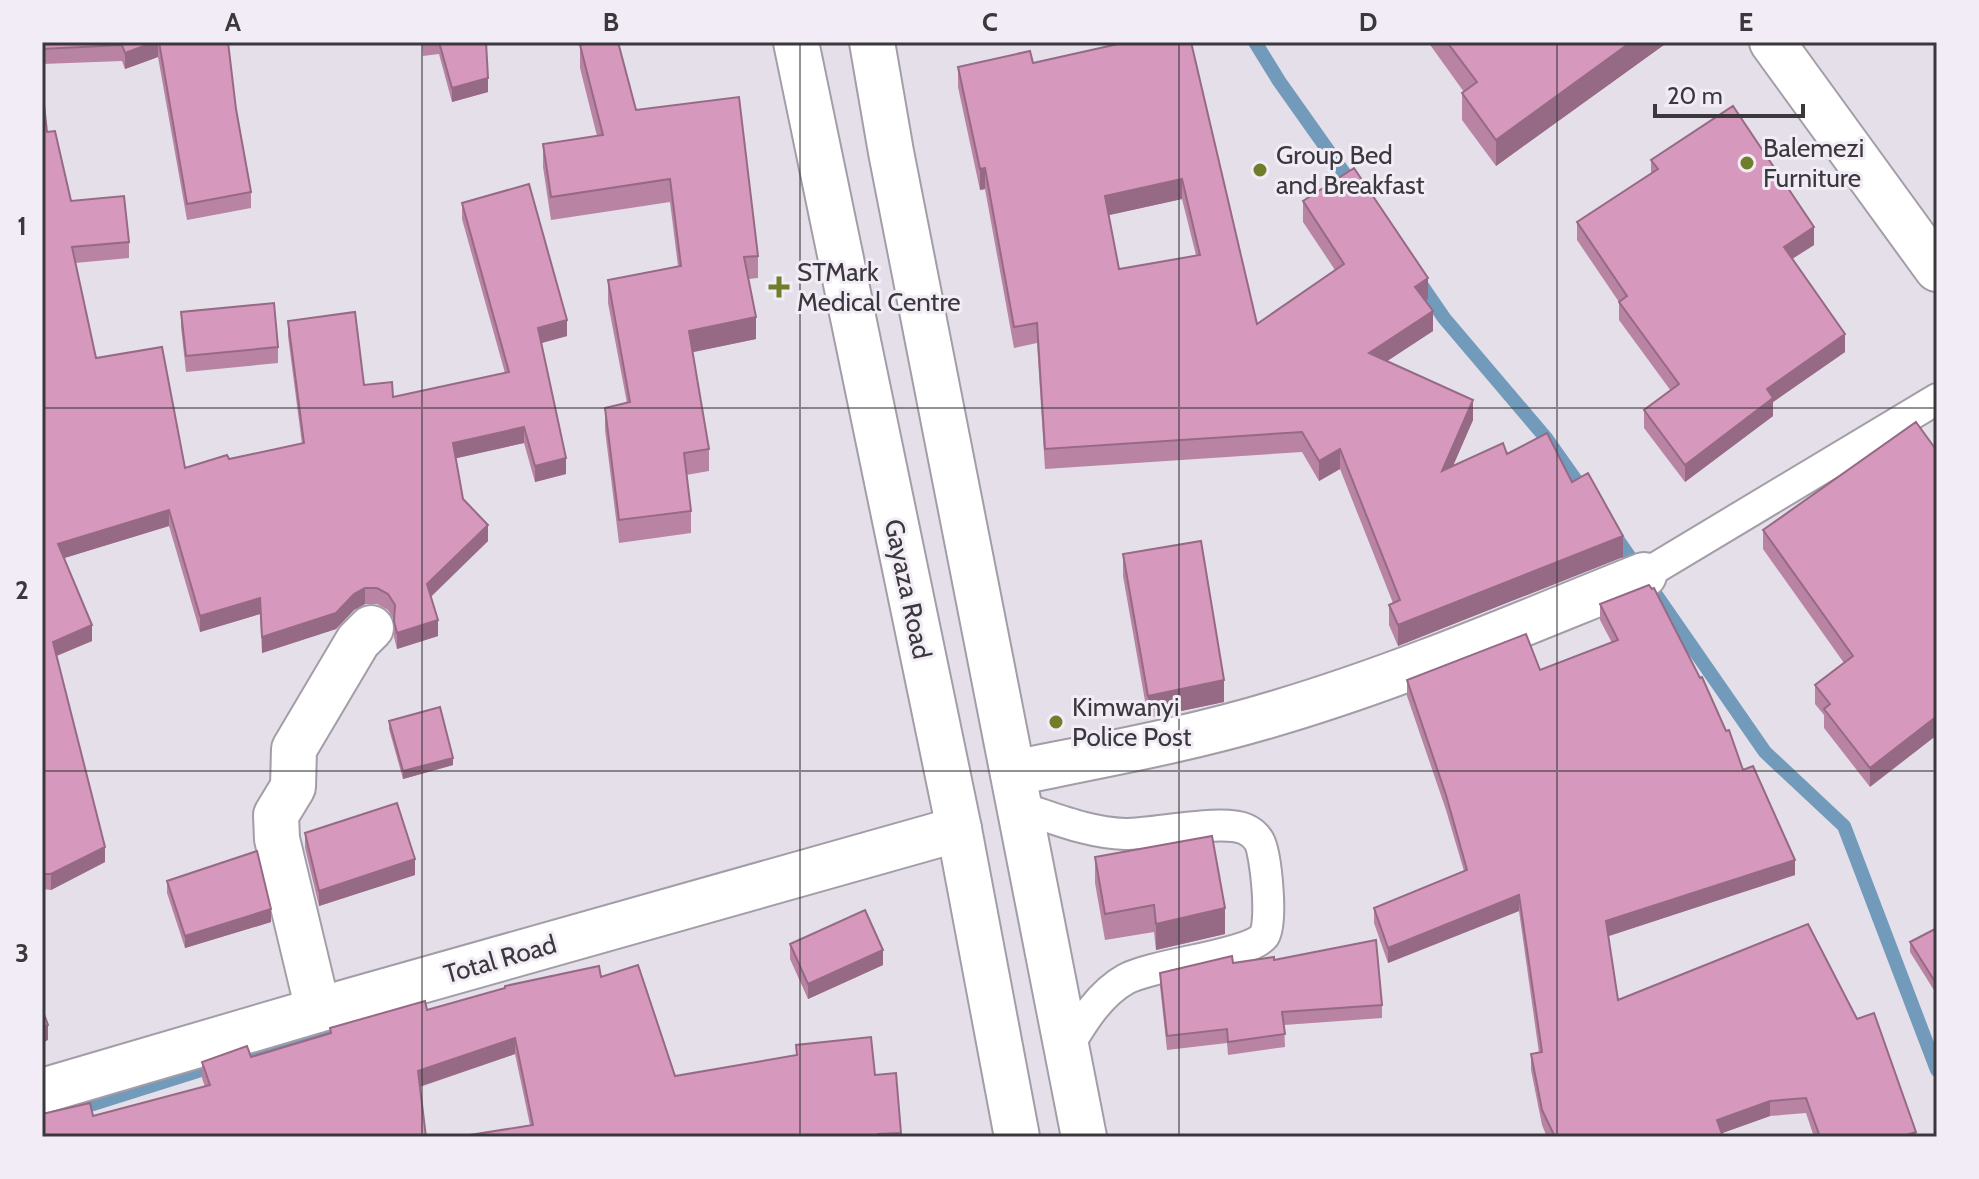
<svg xmlns="http://www.w3.org/2000/svg" width="1979" height="1179" font-family="Cabin,sans-serif">
	<style>
		.lines { fill: none; stroke-linecap: round; stroke-linejoin: round }
		.stream { stroke: #719abb; stroke-width: 14 }
		.service-casing { stroke: #a29da7; stroke-width: 34 }
		.minor-casing { stroke: #a29da7; stroke-width: 48 }
		.primary-casing { stroke: #a29da7; stroke-width: 48 }
		.service { stroke: #fff; stroke-width: 30 }
		.minor { stroke: #fff; stroke-width: 44 }
		.primary { stroke: #fff; stroke-width: 44 }
		.wall { fill: #b983a3; fill-rule: evenodd }
		.shaded-wall { fill: #966a84 }
		.building { fill: #d798bd; stroke: #966a84; stroke-width: 2; fill-rule: evenodd }
		.grid { fill: none; stroke: #3a383c; stroke-width: 2; stroke-opacity: 0.55 }
		.poi-dot { fill: #707e2c; stroke: #f2ecf6; stroke-width: 3 }
		.labels { text-anchor: middle; dominant-baseline: central; stroke-width: 6; stroke-linejoin: round; paint-order: stroke }
		.poi-label { font-size: 26px; fill: #3a383c; stroke: #f2ecf6; text-anchor: start }
		.street-label { font-size: 26px; fill: #3a383c; stroke: #f2ecf6 }
		.neatline { fill: none; stroke: #3a383c; stroke-width: 3 }
		.grid-label { font-size: 26px; text-anchor: middle; font-weight: bold; fill: #3a383c }
	</style>
	<rect width="100%" height="100%" fill="#e4dfe9"/>
	<g class="lines">
		<!-- stream -->
		<path class="stream" d="M1255 42 1279 81 1354 187
			M1418 280 1444 318 1546 438 1585 493
			M1613 533 1640 572
			M1652 589 1765 752 1844 826 1937 1070
			M42 1120 347 1024"/>
		<defs>
			<path id="service" d="M1644 575 1937 399
				M1019 807C1054 818 1088 833 1125 834 1156 834 1222 819 1245 829 1250 831 1256 836 1259 841 1266 853 1273 924 1264 936 1248 956 1156 963 1126 979 1099 994 1082 1023 1067 1048"/>
			<path id="minor" d="M1013 773C1102 755 1192 739 1280 712 1404 675 1524 623 1644 575
				M318 1010 277 839 276 815 293 787 294 749 358 641 371 628
				M42 1091 318 1010 959 829"/>
			<path id="primary" d="M796 42 959 829 1017 1137
				M872 42 891 152 1084 1137
				M1772 42 1937 269"/>
		</defs>
		<!-- service casing -->
		<use href="#service" class="service-casing"/>
		<!-- minor casing -->
		<use href="#minor" class="minor-casing"/>
		<!-- primary casing -->
		<use href="#primary" class="primary-casing"/>
		<!-- service -->
		<use href="#service" class="service"/>
		<!-- minor -->
		<use href="#minor" class="minor"/>
		<!-- primary -->
		<use href="#primary" class="primary"/>
	</g>
	<!-- wall -->
	<path class="wall" d="M42 42H228L236 109 251 192V208L187 220 158 57 125 69 122 61 42 64Z
		M422 42H486L488 92 452 102 439 54 423 56Z
		M1127 42 1257 324 1335 270 1303 222V201L1428 299 1425 301 1433 331 1387 361 1473 420 1453 466 1507 454 1572 482 1623 557 1398 646 1389 625V605L1393 603 1340 469 1319 481 1302 452 1045 469 1037 343 1014 348 985 189 980 190 958 87V67L1033 63ZM1182 199 1196 255 1119 269 1109 215Z
		M1428 42H1668L1496 166 1462 120V93L1464 92Z
		M580 45 636 110 758 256V278L748 279 756 339 692 352 709 449V471L686 475 691 511V533L619 543 605 430V408L627 403 608 303V280L678 266 670 202 551 220 543 167V144L597 136 580 68Z
		M42 86 47 132 71 201 129 242V258L75 263 96 358 185 468 302 444 288 336V321L364 385 393 397 505 373 462 219V203L567 336 541 343 566 474 535 482 524 443 456 458 463 499 488 541 431 597 438 636 397 649 394 637V620L388 610 377 604H365L354 610 336 629 262 653 260 614 200 632 169 526 64 558 92 641 57 656 105 862 51 890 42 889Z
		M1651 160 1814 245 1792 259 1845 352 1773 402V416L1685 482 1644 428V410L1671 391 1619 320V302L1577 240V222L1651 173Z
		M181 312 278 347V363L186 372 181 327Z
		M1916 422 1870 787 1824 728V715L1815 704V685L1844 663 1763 549V530Z
		M1123 554 1224 702 1148 718 1123 576Z
		M1600 604 1743 770 1795 875 1608 936 1618 1000 1916 1137H1814L1806 1113 1770 1116 1722 1133 1723 1137H1547L1542 1125 1531 1070V1054L1539 1053 1519 911 1388 963 1374 923V908L1464 871 1446 810 1407 696V680L1540 670 1612 643 1600 620Z
		M389 721 453 765 403 779 389 729Z
		M305 833 415 875 319 906 305 848Z
		M1095 857 1225 934 1156 950 1154 932 1105 940 1095 883Z
		M167 881 271 922 185 948 167 893Z
		M1937 928V995L1910 952V942Z
		M790 944 883 965 808 999 790 959Z
		M1274 960 1382 1005V1018L1284 1025 1285 1047 1228 1055 1227 1043 1167 1050 1160 986V973L1233 963Z
		M601 977 675 1076 796 1055V1045L875 1075 896 1073 901 1137H457L530 1125 515 1054 420 1087 93 1116 205 1087 202 1078V1062L251 1057 330 1033V1028Z"/>
	<!-- shaded-wall -->
	<path class="shaded-wall" d="M155 42H158V57L125 69V53Z
		M1631 42H1668L1496 166V140Z
		M488 78V92L452 102V88Z
		M985 168V189L980 190V169Z
		M1182 179V199L1105 216V196Z
		M1814 227V245L1784 264V247Z
		M1428 278V299L1415 307V287Z
		M1433 311V331L1369 373V353Z
		M756 317V339L689 353V331Z
		M567 320V336L538 344V328Z
		M1845 334V352L1773 402V416L1685 482V465L1767 389Z
		M1473 400V420L1442 491V471Z
		M524 427V443L453 459V443Z
		M1340 449V469L1319 481V461Z
		M566 458V474L535 482V466Z
		M169 510V526L58 560V544Z
		M488 525V541L427 600V584Z
		M1623 536V557L1398 646V625Z
		M365 588V604L354 610 336 629 262 653V637Z
		M260 598V614L200 632V616Z
		M438 620V636L397 649V633Z
		M92 625V641L53 657V642Z
		M1224 680V702L1148 718V696Z
		M1937 716V735L1870 787V768Z
		M453 758V765L403 779V771Z
		M105 847V862L51 890V874Z
		M415 859V875L319 906V891Z
		M1795 860V875L1606 937V921Z
		M1519 895V911L1388 963V948Z
		M1225 908V934L1156 950V924Z
		M271 909V922L185 948V936Z
		M883 950V965L808 999V984Z
		M48 1025V1040L42 1043V1027Z
		M515 1038V1054L418 1087V1071Z
		M1770 1101V1116L1717 1135V1120Z
		M1916 1132V1137H1900Z"/>
	<!-- building -->
	<path class="building" d="M42 42H155L125 53 122 45 42 49Z
		M159 42H228L236 109 251 192 187 204Z
		M439 42H486L488 78 452 88Z
		M592 42H618L636 110 739 97 758 256 744 257 756 317 689 331 709 449 684 453 691 511 619 520 605 408 630 402 608 280 681 266 670 179 551 197 543 144 603 135 580 45Z
		M1127 42H1191L1257 324 1344 264 1303 201 1354 168 1428 278 1415 287 1433 311 1369 353 1473 400 1442 471 1503 443 1507 454 1547 433 1572 482 1588 473 1623 536 1398 625 1389 605 1400 600 1340 449 1319 461 1302 432 1045 449 1037 323 1014 327 985 168 980 169 958 67 1030 51 1033 63ZM1182 179 1200 255 1119 269 1105 196Z
		M1447 42H1631L1496 140 1462 93 1477 82Z
		M42 86 47 132 55 131 71 201 124 196 129 242 72 247 96 358 162 347 185 468 227 455 229 459 304 443 288 321 355 312 364 385 392 382 393 397 509 372 462 203 529 184 567 320 538 328 566 458 535 466 524 427 453 443 463 499 488 525 427 584 438 620 397 633 394 621 395 605 388 594 377 588H365L354 594 336 613 262 637 260 598 200 616 169 510 58 544 92 625 53 642 105 847 51 874H42Z
		M1733 106 1814 227 1784 247 1845 334 1767 389 1773 398 1685 465 1644 410 1679 384 1619 302 1627 296 1577 222 1658 169 1651 160Z
		M274 303 278 347 186 356 181 312Z
		M1916 422 1937 451V716L1870 768 1824 709 1830 704 1815 685 1853 656 1763 530Z
		M1201 541 1224 680 1148 696 1123 554Z
		M1649 585 1652 589 1654 588 1700 678 1702 677 1726 731 1729 730 1743 770 1753 766 1795 860 1606 921 1618 1000 1808 924 1857 1019 1874 1013 1916 1132 1900 1137H1820L1806 1098 1770 1101 1717 1120 1723 1137H1555L1542 1110 1531 1054 1542 1052 1519 895 1388 948 1374 908 1467 870 1446 795 1407 680 1526 634 1540 670 1618 640 1600 604Z
		M440 707 453 758 403 771 389 721Z
		M397 803 415 859 319 891 305 833Z
		M1212 836 1225 908 1156 924 1154 905 1105 914 1095 857Z
		M257 851 271 909 185 936 167 881Z
		M865 910 883 950 808 984 790 944Z
		M1937 928V985L1910 942Z
		M1376 940 1382 1005 1282 1012 1285 1034 1228 1042 1227 1029 1167 1036 1160 973 1232 956 1233 963 1274 957V960Z
		M638 965 675 1076 797 1055 796 1045 871 1037 875 1075 896 1073 901 1133 878 1134V1137H457L533 1125 515 1038 418 1071 426 1137H42V1114L90 1103 93 1116 210 1085 202 1062 247 1046 251 1057 331 1033 330 1028 425 1001 427 1010 505 988V986L599 966 601 977Z
		M42 1009 48 1025 42 1027Z"/>
	<!-- grid -->
	<path class="grid" d="M422 42V1137M800 42V1137M1179 42V1137M1557 42V1137M42 408H1937M42 771H1937"/>
	<!-- markers -->
	<g class="poi-dot">
		<circle cx="1747" cy="163" r="8"/>
		<circle cx="1260" cy="170" r="8"/>
		<path d="M775 275h8v8h8v8h-8v8h-8v-8h-8v-8h8z"/>
		<circle cx="1056" cy="722" r="8"/>
	</g>
	<g class="labels">
		<!-- poi labels -->
		<g class="poi-label">
			<text x="1763" y="148">Balemezi<tspan x="1763" dy="30">Furniture</tspan></text>
			<text x="1276" y="155">Group Bed<tspan x="1276" dy="30">and Breakfast</tspan></text>
			<text x="797" y="272">STMark<tspan x="797" dy="30">Medical Centre</tspan></text>
			<text x="1072" y="707">Kimwanyi<tspan x="1072" dy="30">Police Post</tspan></text>
		</g>
		<!-- street labels -->
		<g class="street-label">
			<text transform="translate(908 589) rotate(78)">Gayaza Road</text>
			<text transform="translate(500 959) rotate(-16)">Total Road</text>
		</g>
	</g>
	<!-- border -->
	<rect width="1979" height="1179" fill="none" stroke="#f2ecf6" stroke-width="88"/>
	<!-- scale -->
	<path d="M1655 104v12h148v-12" fill="none" stroke="#3a383c" stroke-width="4"/>
	<text x="1667" y="104" font-size="24" fill="#3a383c" stroke="#f2ecf6" stroke-width="6" paint-order="stroke">20 m</text>
	<rect x="44" y="44" width="1891" height="1091" class="neatline"/>
	<g class="grid-label">
		<text x="233" y="31">A</text>
		<text x="611" y="31">B</text>
		<text x="990" y="31">C</text>
		<text x="1368" y="31">D</text>
		<text x="1746" y="31">E</text>
		<text x="22" y="235">1</text>
		<text x="22" y="599">2</text>
		<text x="22" y="962">3</text>
	</g>
</svg>
